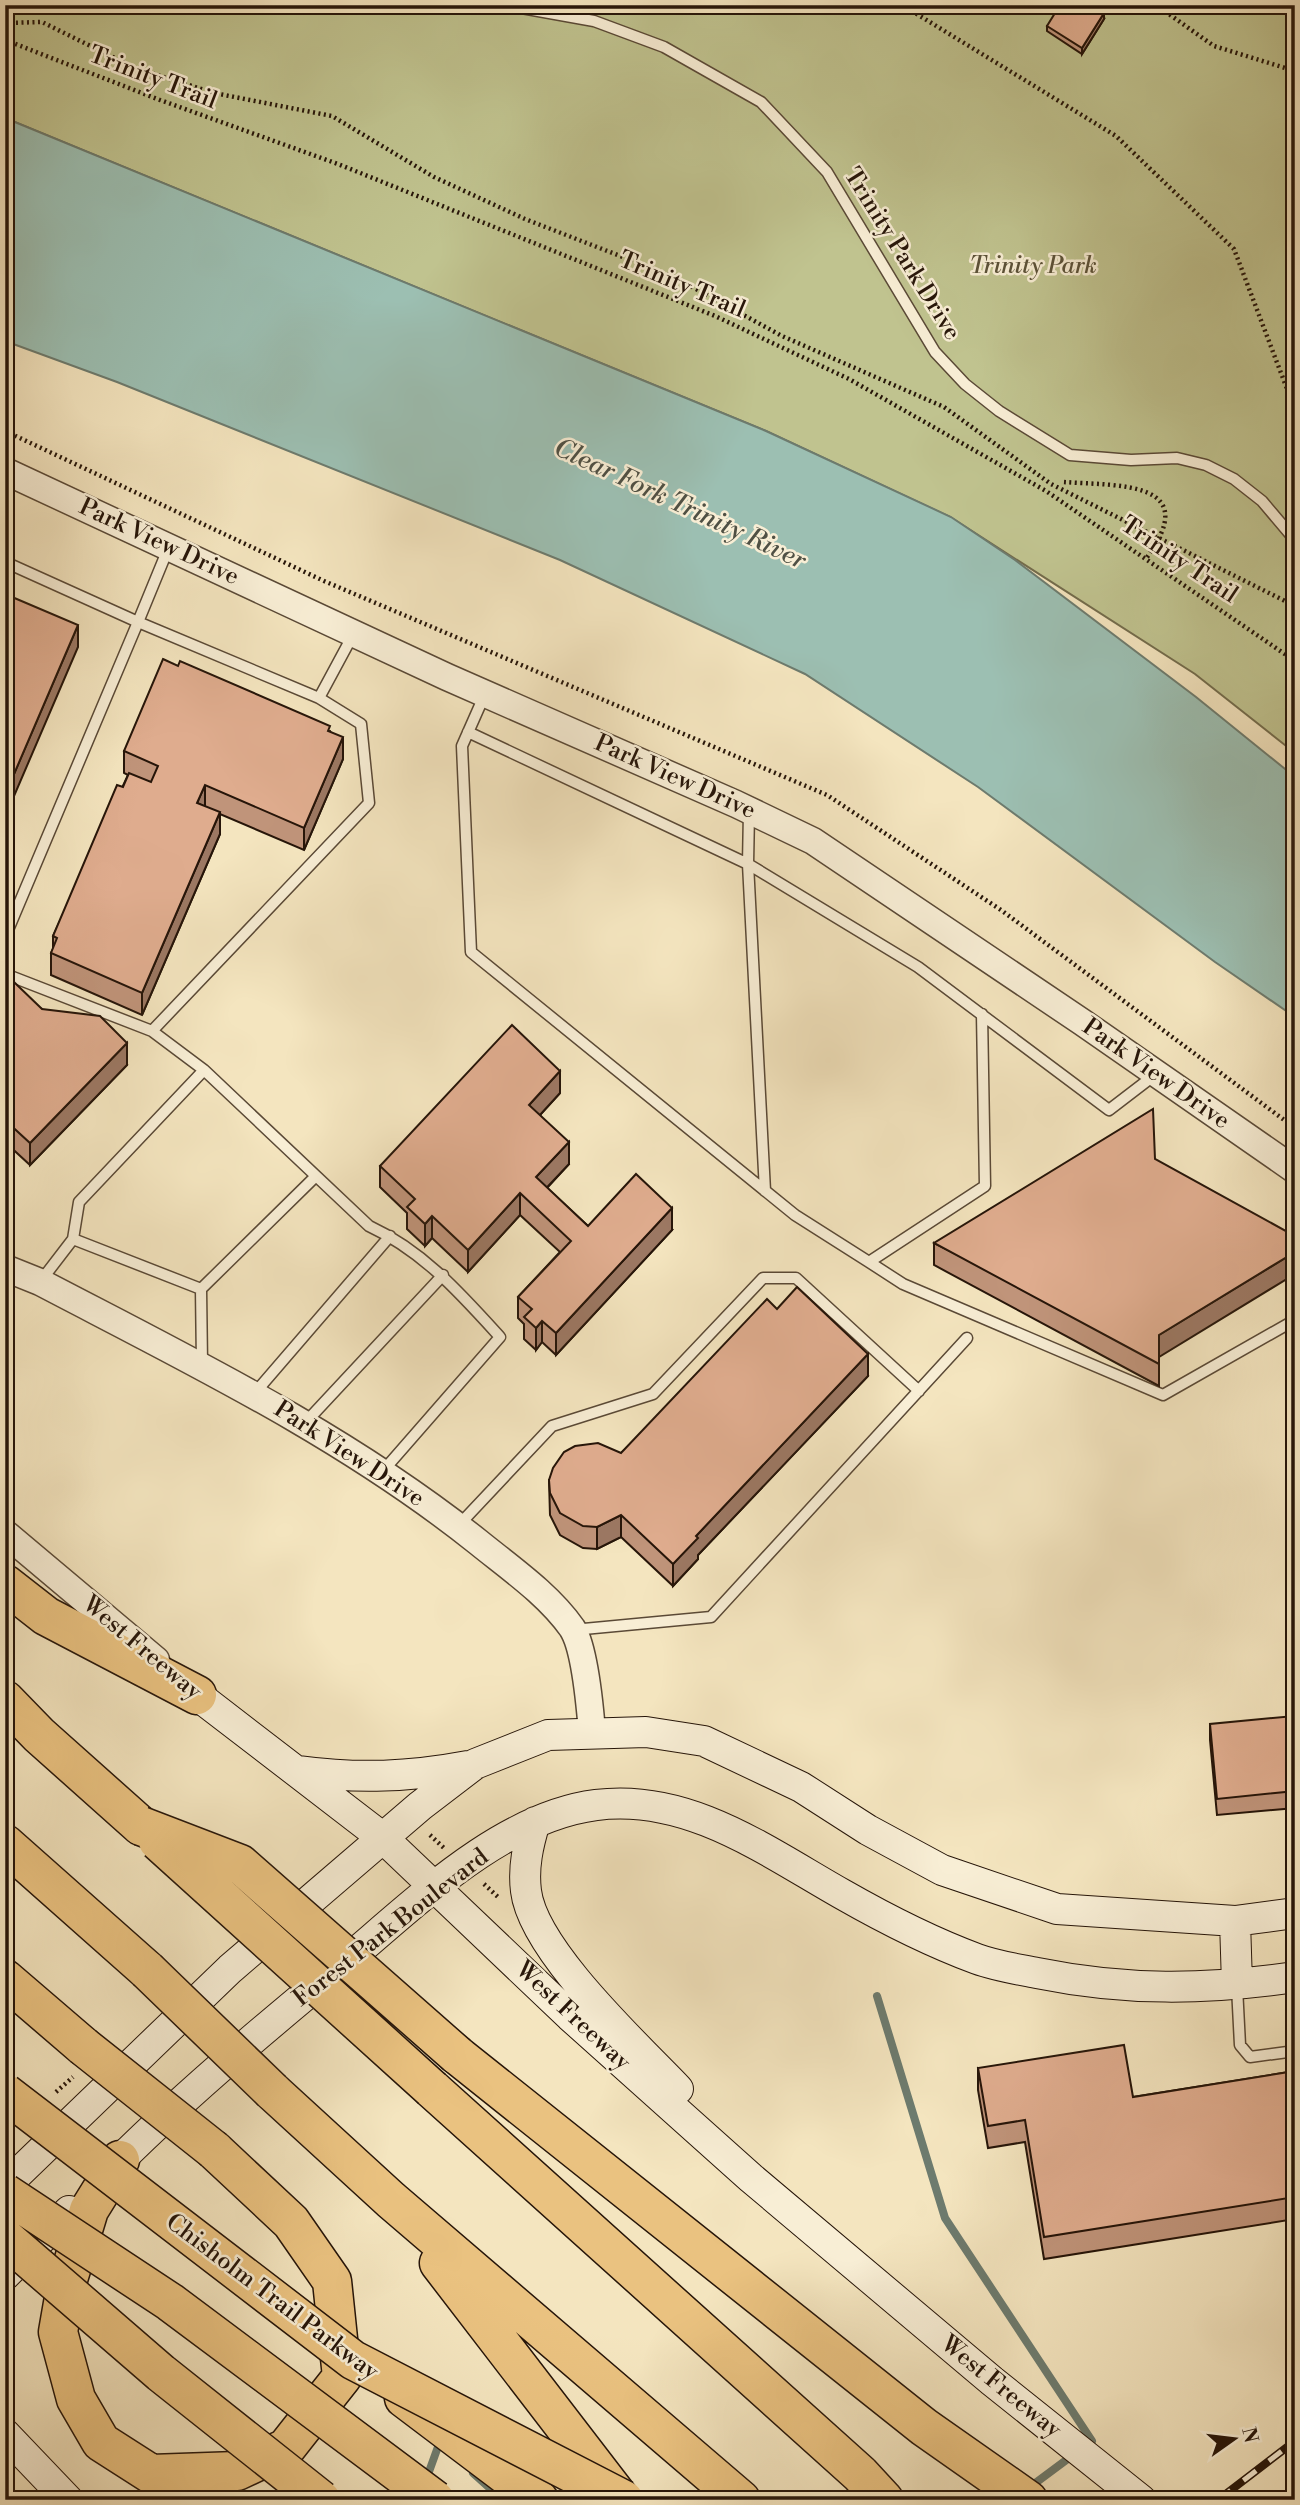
<svg xmlns="http://www.w3.org/2000/svg" width="1300" height="2505" font-family="'Libre Bodoni',serif">
	<style>
		.green { fill: #c0c38f; stroke: #736c4c; stroke-width: 2 }
		.water { fill: #9cbfb2; stroke: #6d7b6e; stroke-width: 2 }
		.lines { fill: none; stroke-linecap: round; stroke-linejoin: round }
		.stream { stroke: #6d7b6e; stroke-width: 8 }
		.service-casing { stroke: #5a4936; stroke-width: 13 }
		.tertiary-casing { stroke: #5a4936; stroke-width: 29 }
		.secondary-casing { stroke: #261509; stroke-width: 32 }
		.motorway-casing { stroke: #261509; stroke-width: 41 }
		.path { stroke: #261509; stroke-width: 4.5; stroke-dasharray: 2 3.5; stroke-linecap: butt }
		.service { stroke: #f8eed5; stroke-width: 10 }
		.tertiary { stroke: #f8eed5; stroke-width: 26 }
		.secondary { stroke: #f8eed5; stroke-width: 30 }
		.motorway { stroke: #eac280; stroke-width: 38 }
		.rail-casing { stroke: #261509; stroke-width: 8 }
		.rail { stroke: #f8eed5; stroke-width: 5; stroke-dasharray: 16; stroke-linecap: butt }
		.motorway-bridge-casing { stroke: #261509; stroke-width: 41; stroke-linecap: butt }
		.motorway-bridge { stroke: #eac280; stroke-width: 38 }
		.wall { fill: #c0947a; stroke: #261509; stroke-width: 2 }
		.shaded-wall { fill: #9c7863; stroke: #261509; stroke-width: 2 }
		.building { fill: #dfac8e; stroke: #261509; stroke-width: 2 }
		.labels { text-anchor: middle; dominant-baseline: central; stroke-width: 5; stroke-linejoin: round; paint-order: stroke }
		.street-label { font-size: 24px; fill: #261509; stroke: #f8eed5 }
		.park-label { font-size: 24px; font-style: italic; fill: #5c5238; stroke: #f8eed5 }
		.water-label { font-size: 26px; font-style: italic; fill: #4f5044; stroke: #f8eed5 }
	</style>
	<rect width="100%" height="100%" fill="#f4e5bf"/>
	<filter id="stains"><feTurbulence type="fractalNoise" baseFrequency=".00286" numOctaves="4"/><feColorMatrix values="0 0 0 0 .2 0 0 0 0 .09 0 0 0 0 .02 0 0 0 .5 -.17"/></filter>
	<radialGradient id="worn" r=".72"><stop offset=".6" stop-color="#630" stop-opacity="0"/><stop offset="1" stop-color="#630" stop-opacity=".3"/></radialGradient>
	<!-- green -->
	<path class="green" d="M5 5H1295V753L1195 674 950 517 766 431 5 118Z"/>
	<!-- water -->
	<path class="water" d="M5 118 766 431 951 517 1015 560 1196 697 1295 777V1017L1215 962 978 787 805 674 560 560 117 382 5 341Z"/>
	<g class="lines">
		<!-- stream -->
		<path class="stream" d="M877 1996 945 2218 1092 2441 1084 2447
			M473 2473 503 2500
			M426 2480 439 2444 442 2446
			M1030 2487 1073 2455"/>
		<defs>
			<path id="service" d="M504 5 594 21 664 47 761 102 827 172 935 352 965 384 999 411 1070 455 1131 460 1177 458 1206 465 1234 479 1262 501 1295 540
				M5 562 138 622 168 549
				M485 694 462 746 471 952 795 1215 869 1262 903 1284 1163 1395 1295 1320
				M468 732 748 864 749 812
				M5 937 138 622 319 698 354 633
				M5 974 152 1031 369 803 361 724 319 698
				M152 1031 204 1070 369 1226C423 1251 460 1293 500 1337L383 1471
				M765 1191 748 864 918 967 1109 1110 1156 1074
				M73 1239 79 1202 204 1070
				M869 1262 985 1186 982 1014
				M40 1282 73 1239 201 1289 202 1364
				M201 1289 316 1176
				M254 1394 390 1236
				M305 1423 443 1275
				M458 1526 552 1426 653 1394 763 1278H796L919 1391
				M573 1630 711 1617 967 1338
				M1237 1987 1240 2045 1250 2057 1295 2051"/>
			<path id="tertiary" d="M5 471 447 677 736 804 813 841 1082 1022 1295 1170
				M5 1268 40 1282C191 1361 344 1435 478 1542 510 1568 548 1594 572 1628 585 1648 590 1707 592 1732
				M5 1533 156 1660"/>
			<path id="secondary" d="M197 1695 383 1838 570 2016 751 2178 992 2381 1141 2500
				M299 1771C359 1779 409 1777 468 1766
				M535 1822C528 1845 523 1867 526 1891 533 1950 636 2045 678 2089
				M1235 1921 1237 1984
				M104 2176C178 2101 258 2034 339 1967 411 1907 500 1817 596 1805 688 1793 766 1851 842 1894 884 1918 931 1942 977 1959 996 1966 1017 1969 1037 1973 1126 1991 1205 1990 1295 1977
				M5 2186 230 1969 420 1806 475 1764 548 1735 646 1732 704 1741 801 1787 868 1830 942 1870 1057 1909 1235 1921 1295 1913
				M5 2275 69 2211
				M5 2434 68 2500"/>
			<path id="motorway" d="M5 1584 46 1616 197 1695
				M5 1700 39 1735 141 1826
				M5 1844 147 1970
				M5 1979 83 2046
				M457 2055 924 2427 1028 2500
				M432 2089 860 2474 884 2500
				M272 2091 391 2200 741 2500
				M120 2160 89 2210 66 2286 58 2332 76 2399 101 2442 151 2474 237 2471 286 2448 342 2377 332 2281 291 2222 214 2150
				M439 2263 621 2500
				M404 2398 539 2500"/>
		</defs>
		<!-- service casing -->
		<use href="#service" class="service-casing"/>
		<!-- tertiary casing -->
		<use href="#tertiary" class="tertiary-casing"/>
		<!-- secondary casing -->
		<use href="#secondary" class="secondary-casing"/>
		<!-- motorway casing -->
		<use href="#motorway" class="motorway-casing"/>
		<!-- path -->
		<path class="path" d="M902 5 1116 136 1234 249 1295 410
			M1156 5 1214 46 1295 71
			M5 23 42 22 135 68 214 93 332 116 434 177 525 219 674 277 782 336 944 407 1051 484 1295 606
			M5 40 160 100 338 164 715 316 849 379 1046 491 1295 661
			M5 431 324 581 827 795 1001 910 1295 1128
			M1064 482C1118 486 1205 480 1145 560
			M430 1835 444 1848
			M484 1884 498 1897
			M56 2092 73 2077"/>
		<!-- service -->
		<use href="#service" class="service"/>
		<!-- tertiary -->
		<use href="#tertiary" class="tertiary"/>
		<!-- secondary -->
		<use href="#secondary" class="secondary"/>
		<!-- motorway -->
		<use href="#motorway" class="motorway"/>
		<defs>
			<path id="rail" d="M1218 2500 1295 2441"/>
		</defs>
		<!-- rail casing -->
		<use href="#rail" class="rail-casing"/>
		<!-- rail -->
		<use href="#rail" class="rail"/>
		<defs>
			<path id="motorway-bridge" d="M141 1826 240 1864 457 2055
				M158 1841 432 2089
				M147 1970 272 2091
				M83 2046 214 2150
				M5 2093 353 2360 624 2500
				M5 2193 170 2302 435 2500
				M5 2238 161 2373 321 2500"/>
		</defs>
		<!-- motorway-bridge casing -->
		<use href="#motorway-bridge" class="motorway-bridge-casing"/>
		<!-- motorway-bridge -->
		<use href="#motorway-bridge" class="motorway-bridge"/>
	</g>
	<!-- wall -->
	<path class="wall" d="M1104 19 1082 54 1047 31V26Z
		M330 731 343 759 304 850 220 814V834L142 1015 51 975V953L53 949V936L128 775 124 773V751Z
		M5 993 42 1009 127 1065 30 1165 5 1142Z
		M560 1093 540 1115 569 1164 547 1188 588 1226 672 1230 556 1355 542 1342 536 1350 524 1339V1324L518 1318V1297L560 1252 520 1215 468 1272 432 1238 425 1246 407 1229V1213L380 1187V1166Z
		M934 1243 1159 1357V1386L934 1265Z
		M777 1309 868 1376 698 1555V1559L673 1586 621 1537 597 1549 583 1548 560 1535 550 1515 549 1480 621 1453Z
		M1210 1724 1295 1726V1808L1217 1815 1210 1740Z
		M978 2068 1133 2097 1295 2071V2219L1044 2259 1025 2142 988 2148 978 2090Z"/>
	<!-- shaded-wall -->
	<path class="shaded-wall" d="M1104 13V19L1082 54V48Z
		M78 625V647L5 817V795Z
		M343 737V759L304 850V828Z
		M205 785V807L197 803Z
		M220 812V834L142 1015V993Z
		M127 1043V1065L30 1165V1143Z
		M560 1071V1093L529 1127V1105Z
		M569 1142V1164L536 1199V1177Z
		M520 1193V1215L468 1272V1250Z
		M672 1208V1230L556 1355V1333Z
		M432 1216V1238L425 1246V1224Z
		M1295 1252V1274L1159 1357V1335Z
		M542 1321V1342L536 1350V1328Z
		M868 1354V1376L698 1555V1559L673 1586V1564L696 1536Z
		M621 1515V1537L597 1549V1527Z"/>
	<!-- building -->
	<path class="building" d="M1060 5H1092L1104 13 1082 48 1047 26Z
		M5 594 78 625 5 795Z
		M163 659 178 666 180 661 330 726 328 731 343 737 304 828 205 785 197 803 220 812 142 993 51 953 57 938 53 936 117 785 123 787 129 773 151 782 158 766 124 751Z
		M15 983 42 1009 100 1016 127 1043 30 1143 5 1120V993Z
		M512 1025 560 1071 529 1105 569 1142 536 1177 588 1226 636 1174 672 1208 556 1333 542 1321 536 1328 524 1317 532 1309 518 1297 571 1241 520 1193 468 1250 432 1216 425 1224 407 1207 415 1199 380 1166Z
		M1153 1109 1155 1159 1295 1236V1252L1159 1335V1364L934 1243Z
		M797 1287 868 1354 696 1536 698 1538 673 1564 621 1515 597 1527 583 1526 560 1513 550 1493 549 1480 553 1468 564 1452 575 1446 598 1443 621 1453 767 1299 777 1309Z
		M1294 1716 1295 1791 1217 1799 1210 1724Z
		M1124 2045 1133 2097 1295 2071V2197L1044 2237 1025 2120 988 2126 978 2068Z"/>
	<g class="labels">
		<!-- street labels -->
		<g class="street-label">
			<text transform="translate(153 78) rotate(21)">Trinity Trail</text>
			<text transform="translate(902 254) rotate(58)">Trinity Park Drive</text>
			<text transform="translate(682 285) rotate(23)">Trinity Trail</text>
			<text transform="translate(159 542) rotate(25)">Park View Drive</text>
			<text transform="translate(1179 560) rotate(34)">Trinity Trail</text>
			<text transform="translate(675 777) rotate(24)">Park View Drive</text>
			<text transform="translate(1156 1074) rotate(35)">Park View Drive</text>
			<text transform="translate(349 1454) rotate(33)">Park View Drive</text>
			<text transform="translate(142 1648) rotate(40)">West Freeway</text>
			<text transform="translate(391 1928) rotate(-38)">Forest Park Boulevard</text>
			<text transform="translate(573 2016) rotate(43)">West Freeway</text>
			<text transform="translate(272 2297) rotate(37)">Chisholm Trail Parkway</text>
			<text transform="translate(1001 2387) rotate(39)">West Freeway</text>
		</g>
		<!-- park labels -->
		<g class="park-label">
			<text x="1033" y="266">Trinity Park</text>
		</g>
		<!-- water labels -->
		<g class="water-label">
			<text transform="translate(680 504) rotate(25)">Clear Fork Trinity River</text>
		</g>
	</g>
	<!-- margin -->
	<rect width="1300" height="2505" fill="none" stroke="#f4e5bf" stroke-width="28"/>
	<rect x="7" y="7" width="1286" height="2491" fill="none" stroke="#261509" stroke-width="3.5"/>
	<rect x="14" y="14" width="1272" height="2477" fill="none" stroke="#261509" stroke-width="2"/>
	<!-- north arrow -->
	<g transform="translate(1234 2439) rotate(76)" stroke="#f8eed5" stroke-width="5" paint-order="stroke">
	<path d="M0-5L12 26L0 18L-12 26Z" fill="#261509"/>
	<text y="-10" font-size="19" font-weight="bold" text-anchor="middle" fill="#261509">N</text>
	</g>
	<rect width="100%" height="100%" filter="url(#stains)"/>
	<rect width="100%" height="100%" fill="url(#worn)"/>
</svg>
